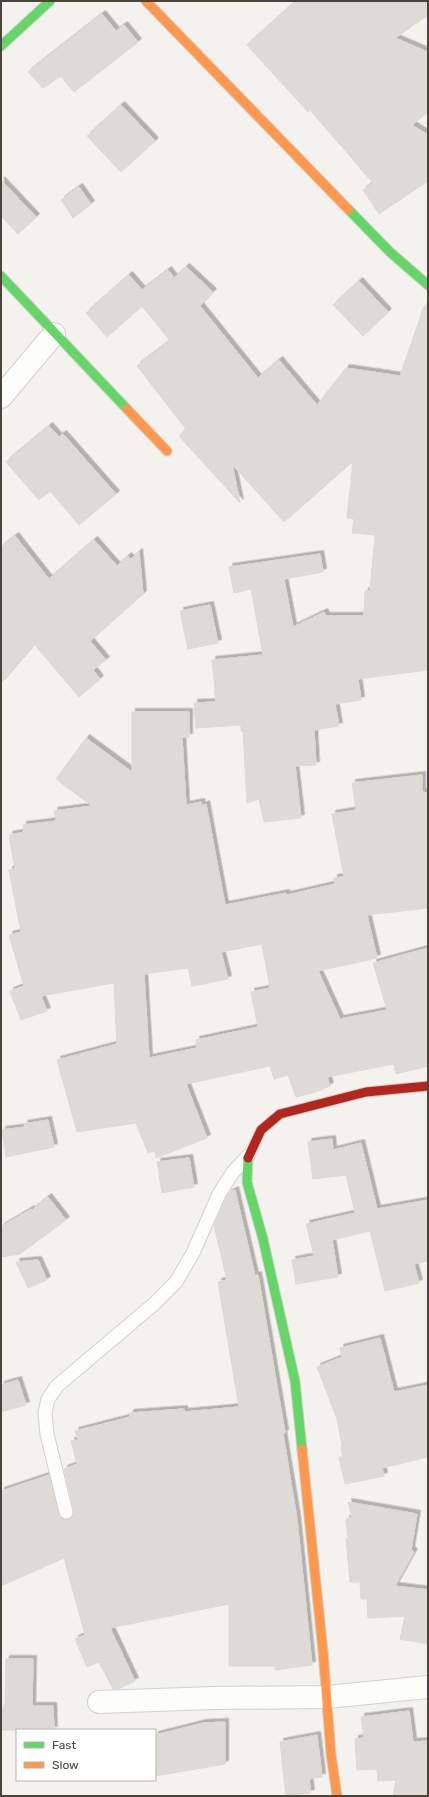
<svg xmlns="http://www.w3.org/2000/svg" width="429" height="1797" font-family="Rubik,sans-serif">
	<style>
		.building { fill: #dedbd6; stroke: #dcd9d4; fill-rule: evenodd; filter: url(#shadow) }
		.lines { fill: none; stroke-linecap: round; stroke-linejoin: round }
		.lane-casing { stroke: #d2d0cb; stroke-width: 15 }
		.street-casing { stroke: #d2d0cb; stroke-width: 24 }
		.fast-casing { stroke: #d3cfc5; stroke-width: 11 }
		.slow-casing { stroke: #d3cfc5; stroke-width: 11 }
		.jam-casing { stroke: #d3cfc5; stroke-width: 11 }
		.lane { stroke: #fdfdfc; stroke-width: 13 }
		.street { stroke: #fdfdfc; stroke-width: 22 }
		.fast { stroke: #63d668; stroke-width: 9 }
		.slow { stroke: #ff974d; stroke-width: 9 }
		.jam { stroke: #b3261e; stroke-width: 9 }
	</style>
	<defs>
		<filter id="shadow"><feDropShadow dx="3.5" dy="-3.5" stdDeviation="0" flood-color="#0004"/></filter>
	</defs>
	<rect width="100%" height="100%" fill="#f4f2ee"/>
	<!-- building -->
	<path class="building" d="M296 1H428V15L395 38 428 52V112L412 125 428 135V181L379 214 363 190 373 183 310 110 308 112 247 45Z
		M102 14 116 31 124 25 138 42 74 92 61 76 43 88 28 72Z
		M121 105 155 141 121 172 87 136Z
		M1 180 36 217 18 234 1 216Z
		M79 187 91 204 73 218 61 200Z
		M186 267 213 292 200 306 258 378 279 360 317 405 346 368 400 376 424 306H428V670L358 679 361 700 335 704 339 726 314 730 316 765 295 766 301 818 264 822 259 799 247 803 243 731H241V725L196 728 194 703 216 702 214 690 215 689 212 660 263 655 251 589 234 593 229 567 320 554 323 572 284 579 293 627 324 612 326 616H364L365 591H370L375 535 352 533 354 519 347 518 353 461 284 522 232 464 240 503 179 436 186 429 137 366 170 341 142 306 107 337 86 313 129 275 142 290 168 270 174 278Z
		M359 281 388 312 363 336 333 305Z
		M49 426 59 437 63 434 116 494 79 525 50 491 39 500 6 462Z
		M15 536 49 579 94 540 117 566 128 556 131 559 139 552 143 594 90 641 106 660 93 670 100 679 79 697 34 644 1 683V547Z
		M210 605 218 643 188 649 180 611Z
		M132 712H189V737H182L186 805 201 802 202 806 206 804 225 905 286 893 287 895 335 884 334 878 344 877 332 814 356 810 352 783 422 775V792L428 793V908L367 915 377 958 318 971 340 1019 387 1010 373 963 428 948V1066L396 1074 394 1064 327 1077 330 1086 316 1092 296 1097 288 1075 274 1079 270 1066 186 1084 207 1138 156 1158 155 1151 148 1153 136 1123 77 1132 57 1060 117 1044 114 983 41 996 47 1011 21 1020 10 991 24 986 9 935 21 932 9 870 15 869 9 835 24 832 23 825 56 821 54 811 92 806 56 779 86 738 132 772ZM262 944 270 988 251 992 258 1027 196 1040 197 1048 149 1058 144 974 188 968 192 986 228 979 221 952Z
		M48 1120 54 1147 6 1157 2 1130 25 1127 24 1124Z
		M332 1139 333 1150 361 1143 377 1209 428 1200V1261L414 1264 419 1283 385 1291 370 1231 332 1240 338 1277 296 1284 292 1260 314 1256 306 1224 355 1213 346 1175 313 1179 308 1142Z
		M189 1158 194 1187 162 1193 157 1162Z
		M235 1190 255 1276 258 1275 285 1433 283 1434 297 1519 312 1665 275 1670V1666H229V1604L110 1628 135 1681 118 1689H113L99 1662 87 1667 75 1639 85 1635 64 1558 1 1586V1491L49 1475 58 1514 63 1520H68L72 1517 74 1510 64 1469 77 1464 71 1441 78 1440 75 1431 130 1417V1413L184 1409V1412L239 1407 218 1282 227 1280 214 1226 226 1198 229 1193Z
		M48 1197 66 1220 20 1254 1 1257V1227L31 1209V1211Z
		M38 1260 47 1280 28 1288 16 1262Z
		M380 1338 394 1392 428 1385V1457L382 1468 384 1476 345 1484 339 1457H343L341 1447 342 1446 337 1419 317 1367 342 1357 340 1348Z
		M18 1380 26 1405 1 1412V1385Z
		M348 1502 417 1514 411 1550 414 1552 395 1586 428 1590V1644L400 1639 405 1616 368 1618 367 1599H361L360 1582H350L346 1539 348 1538 346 1519 352 1518Z
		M6 1659H33L32 1706H53L54 1730H1V1708H5Z
		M409 1711 413 1742 428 1741V1796H393L396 1780 378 1781 377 1769 357 1770 355 1739 364 1738 361 1717Z
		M225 1722V1764L155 1776V1735L203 1723Z
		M317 1735 322 1777 309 1779 311 1793 286 1796 280 1742Z"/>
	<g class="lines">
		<defs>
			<path id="lane" d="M66 1512 47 1434 45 1413 48 1399 57 1386 154 1304 176 1282 193 1253 219 1194 233 1172 248 1156"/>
			<path id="street" d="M1 397 54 334
				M99 1702 213 1698 327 1697 428 1687"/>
			<path id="fast" d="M1 46 50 1
				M349 210 390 252 428 285
				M1 276 127 409
				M248 1158 247 1182 263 1239 295 1381 302 1449"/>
			<path id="slow" d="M146 1 349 210
				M127 409 167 451
				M302 1449 323 1651 331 1754 337 1796"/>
			<path id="jam" d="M248 1158 261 1130 280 1114 366 1092 428 1086"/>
		</defs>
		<!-- lane casing -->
		<use href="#lane" class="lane-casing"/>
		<!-- street casing -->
		<use href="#street" class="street-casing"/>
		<!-- fast casing -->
		<use href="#fast" class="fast-casing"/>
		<!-- slow casing -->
		<use href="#slow" class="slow-casing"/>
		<!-- jam casing -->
		<use href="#jam" class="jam-casing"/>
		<!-- lane -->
		<use href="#lane" class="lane"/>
		<!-- street -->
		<use href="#street" class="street"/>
		<!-- fast -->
		<use href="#fast" class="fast"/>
		<!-- slow -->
		<use href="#slow" class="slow"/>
		<!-- jam -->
		<use href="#jam" class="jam"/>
	</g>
	<!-- border -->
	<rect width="429" height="1797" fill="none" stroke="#4b4439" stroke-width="4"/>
	<!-- legend -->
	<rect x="16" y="1729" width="140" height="52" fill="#ffffff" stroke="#b7b4b0"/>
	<rect x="24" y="1742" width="20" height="6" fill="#63d668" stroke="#b7b4b0"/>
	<text x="52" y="1749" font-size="12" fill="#4b4439">Fast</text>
	<rect x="24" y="1762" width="20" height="6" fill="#ff974d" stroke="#b7b4b0"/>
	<text x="52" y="1769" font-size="12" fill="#4b4439">Slow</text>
</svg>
